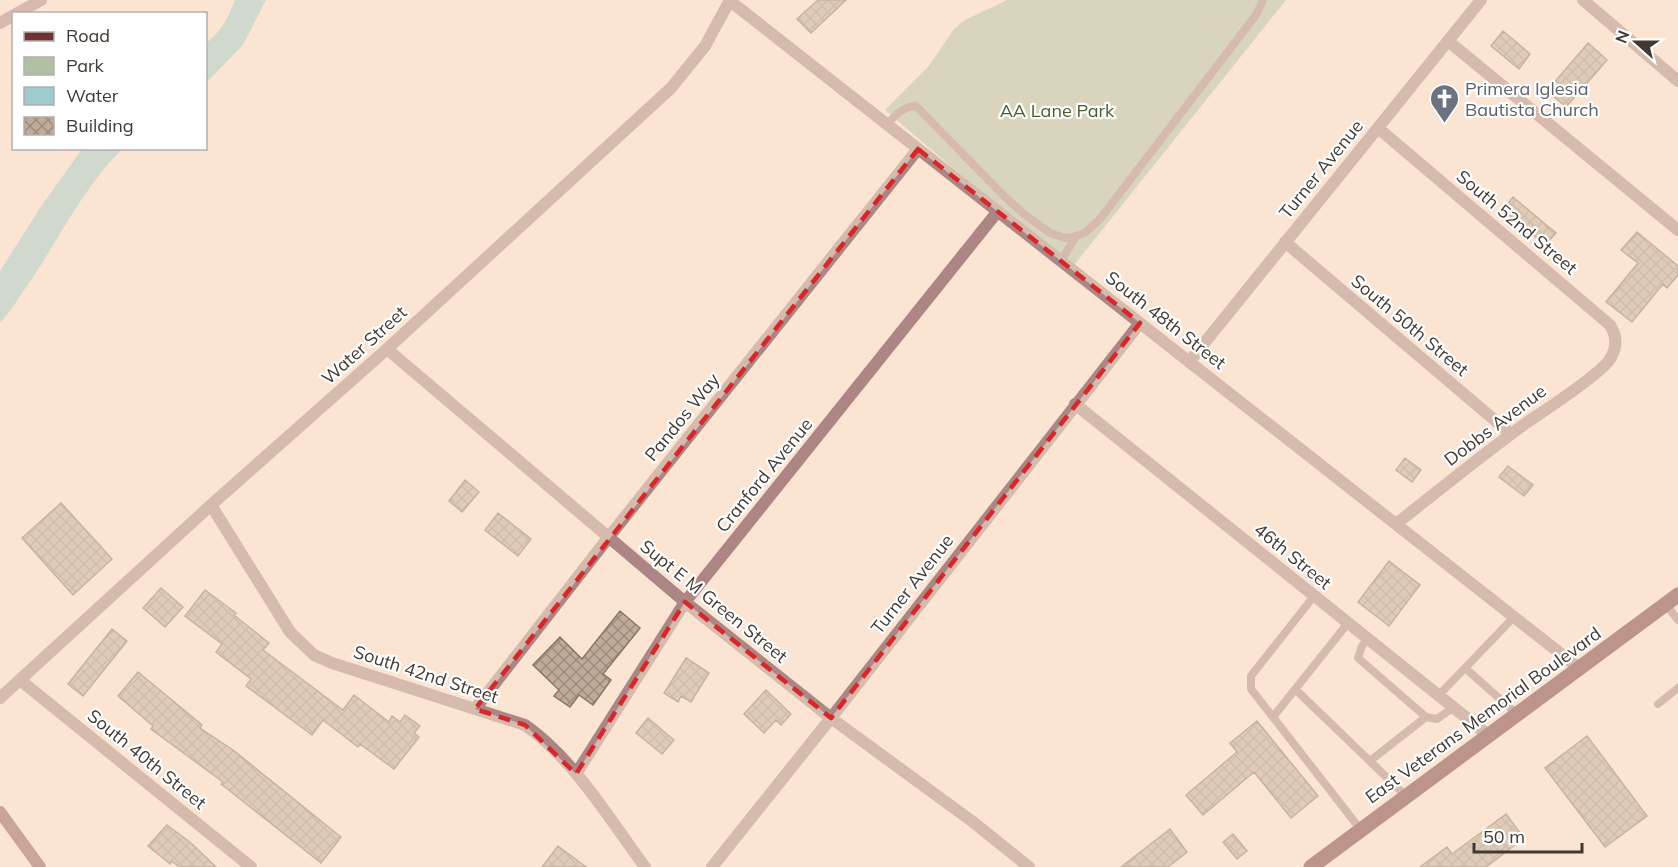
<svg xmlns="http://www.w3.org/2000/svg" width="1678" height="867" font-family="Mulish,sans-serif">
	<style>
		.green { fill: #b0c0a3 }
		.water { fill: #9dcacd }
		.building { fill: url(#building-cross-hatch); stroke: #897765; stroke-width: 1.5 }
		.lines { fill: none; stroke-linecap: round; stroke-linejoin: round }
		.path { stroke: #b8a798; stroke-width: 2; stroke-dasharray: 1.5 4.5; stroke-linecap: butt }
		.lane { stroke: #ac8584; stroke-width: 8 }
		.street { stroke: #ac8584; stroke-width: 12 }
		.secondary { stroke: #8b5554; stroke-width: 12 }
		.primary { stroke: #723133; stroke-width: 15 }
		.marked { fill: none; stroke: #d62828; stroke-width: 4.5; stroke-dasharray: 12 8; stroke-linejoin: round }
		.labels { text-anchor: middle; dominant-baseline: central; stroke-width: 4.5; stroke-linejoin: round; paint-order: stroke }
		.worship-label { font-size: 18px; fill: #5b616d; stroke: #fff; text-anchor: start }
		.park-label { font-size: 18px; fill: #475f30; stroke: #fff }
		.street-label { font-size: 18px; fill: #413831; stroke: #fff }
	</style>
	<defs>
		<pattern id="building-cross-hatch" width="8" height="8" patternUnits="userSpaceOnUse" patternTransform="scale(1.5)"><rect width="8" height="8" fill="#bfab98"/><path d="M0 0l8 8M0 8l8-8" fill="none" stroke="#9d8c7d"/></pattern>
	</defs>
	<rect width="100%" height="100%" fill="#fbe5d2"/>
	<!-- green -->
	<path class="green" d="M1007 0H1286L1071 269 885 110 928 67 954 29 965 20Z"/>
	<!-- water -->
	<path class="water" d="M235 0H266L243 45 206 83V43C221 32 228 18 235 0Z
		M82 149H122C82 189 57 243 25 289 17 300 10 313 0 323V271L42 205Z"/>
	<!-- building -->
	<path class="building" d="M818 0H846L811 33 797 19Z
		M1503 31 1530 54 1519 69 1491 46Z
		M1588 43 1607 60 1566 107 1547 91Z
		M1513 197 1556 233 1545 245 1503 210Z
		M1637 232 1678 266V275L1667 288 1663 284 1632 322 1606 302 1638 263 1621 250Z
		M1405 458 1421 470 1412 482 1396 470Z
		M1508 466 1533 485 1524 496 1499 477Z
		M465 480 479 492 462 512 449 501Z
		M61 503 112 559 73 595 22 538Z
		M498 513 531 539 518 556 485 530Z
		M1389 561 1420 585 1389 626 1358 602Z
		M161 588 183 607 165 627 143 608Z
		M205 590 236 613 234 615 269 643 263 650 343 710 354 695 389 722 392 716 400 722 405 715 420 726 414 733 419 737 394 769 360 744 358 747 323 720 312 735 246 686 251 679 216 652 222 644 185 616Z
		M620 611 640 628 603 674 611 680 593 705 579 695 570 707 554 696 559 690 533 665 560 637 582 659Z
		M112 629 127 641 83 696 68 684Z
		M686 658 709 673 691 702 681 696 678 702 664 693Z
		M138 672 202 725 200 728 233 750 341 837 321 863 221 784 223 782 151 729 153 726 118 696Z
		M766 690 791 714 781 725 776 720 764 733 744 714Z
		M648 718 674 740 662 754 636 733Z
		M1257 721 1318 796 1291 818 1254 772 1203 815 1186 795 1237 752 1230 743Z
		M1587 736 1647 816 1605 847 1545 768Z
		M1506 814 1524 838 1486 867H1420L1447 847 1452 854Z
		M167 825 191 843 216 867H179L172 861 170 864 148 846Z
		M1170 829 1187 852 1168 867H1121Z
		M1233 834 1247 851 1237 859 1223 842Z
		M558 846 586 867H542Z"/>
	<g class="lines">
		<!-- path -->
		<path class="path" d="M1214 24 1226 35"/>
		<!-- lane -->
		<path class="lane" d="M887 124C896 115 903 106 916 106L1003 195 1024 214 1050 233 1065 238 1073 237 1085 233 1100 219 1256 15 1263 0
			M1061 261 1076 236
			M1314 596 1251 676V689L1361 830
			M1666 605 1678 620
			M1368 639 1362 646 1358 658 1426 717 1437 719 1454 707
			M1465 668 1517 714
			M1295 689 1406 796
			M1439 695 1514 617
			M1658 704 1678 688
			M1273 717 1348 623
			M1370 761 1426 717"/>
		<!-- street -->
		<path class="street" d="M1583 0 1678 81
			M730 1 1579 668
			M16 14 41 0
			M0 23 14 15
			M1448 41 1678 230
			M1378 128 1610 325C1617 336 1617 348 1610 359 1601 374 1544 411 1526 423 1482 455 1439 490 1396 524
			M1285 242 1511 434
			M387 349 685 602 831 718 973 822 1029 867
			M1189 362 1481 0
			M1075 404 1488 735
			M211 505 290 632 314 655 332 663 525 725C574 759 610 820 645 867
			M20 680 251 867
			M0 698 211 505 387 349 671 88 705 46 730 0
			M475 709 608 538 918 149
			M576 774 685 602 998 211
			M712 867 831 718 1140 323"/>
		<!-- secondary -->
		<path class="secondary" d="M0 812 40 867"/>
		<!-- primary -->
		<path class="primary" d="M1311 867 1678 595"/>
	</g>
	<!-- marked area -->
	<path d="M0 0H1678V867H0ZM918 149 1140 323 831 718 685 602 576 774 525 725 475 709Z" fill="#fbe5d2" fill-opacity=".55" fill-rule="evenodd"/>
	<path class="marked" d="M918 149 1140 323 831 718 685 602 576 774 525 725 475 709Z"/>
	<!-- icons -->
	<defs>
		<symbol id="church-pin" viewBox="-11 -11 22 30"><path d="M0 17L-7.5 6A9.5 9.5 0 1 1 7.5 6Z" fill="#6b7280" stroke="#fff"/><path d="M-1.2-6h2.4v3.5h3.3v2.4h-3.3V6h-2.4V-.1h-3.3v-2.4h3.3Z" fill="#fff"/></symbol>
	</defs>
	<g fill-rule="evenodd">
		<use href="#church-pin" x="1428" y="82" width="33" height="45"/>
	</g>
	<g class="labels">
		<!-- worship labels -->
		<g class="worship-label">
			<text x="1465" y="88">Primera Iglesia<tspan x="1465" dy="21">Bautista Church</tspan></text>
		</g>
		<!-- park labels -->
		<g class="park-label">
			<text x="1057" y="110">AA Lane Park</text>
		</g>
		<!-- street labels -->
		<g class="street-label">
			<text transform="translate(1321 169) rotate(-51)">Turner Avenue</text>
			<text transform="translate(1517 222) rotate(40)">South 52nd Street</text>
			<text transform="translate(1166 320) rotate(38)">South 48th Street</text>
			<text transform="translate(1410 325) rotate(40)">South 50th Street</text>
			<text transform="translate(364 345) rotate(-42)">Water Street</text>
			<text transform="translate(682 417) rotate(-51)">Pandos Way</text>
			<text transform="translate(1495 425) rotate(-37)">Dobbs Avenue</text>
			<text transform="translate(764 475) rotate(-51)">Cranford Avenue</text>
			<text transform="translate(1293 556) rotate(39)">46th Street</text>
			<text transform="translate(912 584) rotate(-52)">Turner Avenue</text>
			<text transform="translate(714 601) rotate(39)">Supt E M Green Street</text>
			<text transform="translate(426 674) rotate(18)">South 42nd Street</text>
			<text transform="translate(1483 715) rotate(-36)">East Veterans Memorial Boulevard</text>
			<text transform="translate(147 759) rotate(39)">South 40th Street</text>
		</g>
	</g>
	<!-- legend -->
	<rect x="12" y="12" width="195" height="138" fill="#ffffff" stroke="#b3afad" stroke-width="1.5"/>
	<rect x="24" y="32" width="30" height="9" fill="#723133" stroke="#b3afad" stroke-width="1.5"/>
	<text x="66" y="42" font-size="18" fill="#413831">Road</text>
	<rect x="24" y="57" width="30" height="18" fill="#b0c0a3" stroke="#b3afad" stroke-width="1.5"/>
	<text x="66" y="72" font-size="18" fill="#413831">Park</text>
	<rect x="24" y="87" width="30" height="18" fill="#9dcacd" stroke="#b3afad" stroke-width="1.5"/>
	<text x="66" y="102" font-size="18" fill="#413831">Water</text>
	<rect x="24" y="117" width="30" height="18" fill="url(#building-cross-hatch)" stroke="#b3afad" stroke-width="1.5"/>
	<text x="66" y="132" font-size="18" fill="#413831">Building</text>
	<!-- north arrow -->
	<g transform="translate(1636 42) rotate(291)" stroke="#ffffff" stroke-width="4.5" paint-order="stroke">
	<path d="M0-4.5L10 22L0 15L-10 22Z" fill="#413831"/>
	<text y="-9" font-size="16" font-weight="bold" text-anchor="middle" fill="#413831">N</text>
	</g>
	<!-- scale -->
	<path d="M1474 843v9h108v-9" fill="none" stroke="#413831" stroke-width="3"/>
	<text x="1483" y="843" font-size="18" fill="#413831" stroke="#ffffff" stroke-width="4.5" paint-order="stroke">50 m</text>
</svg>
